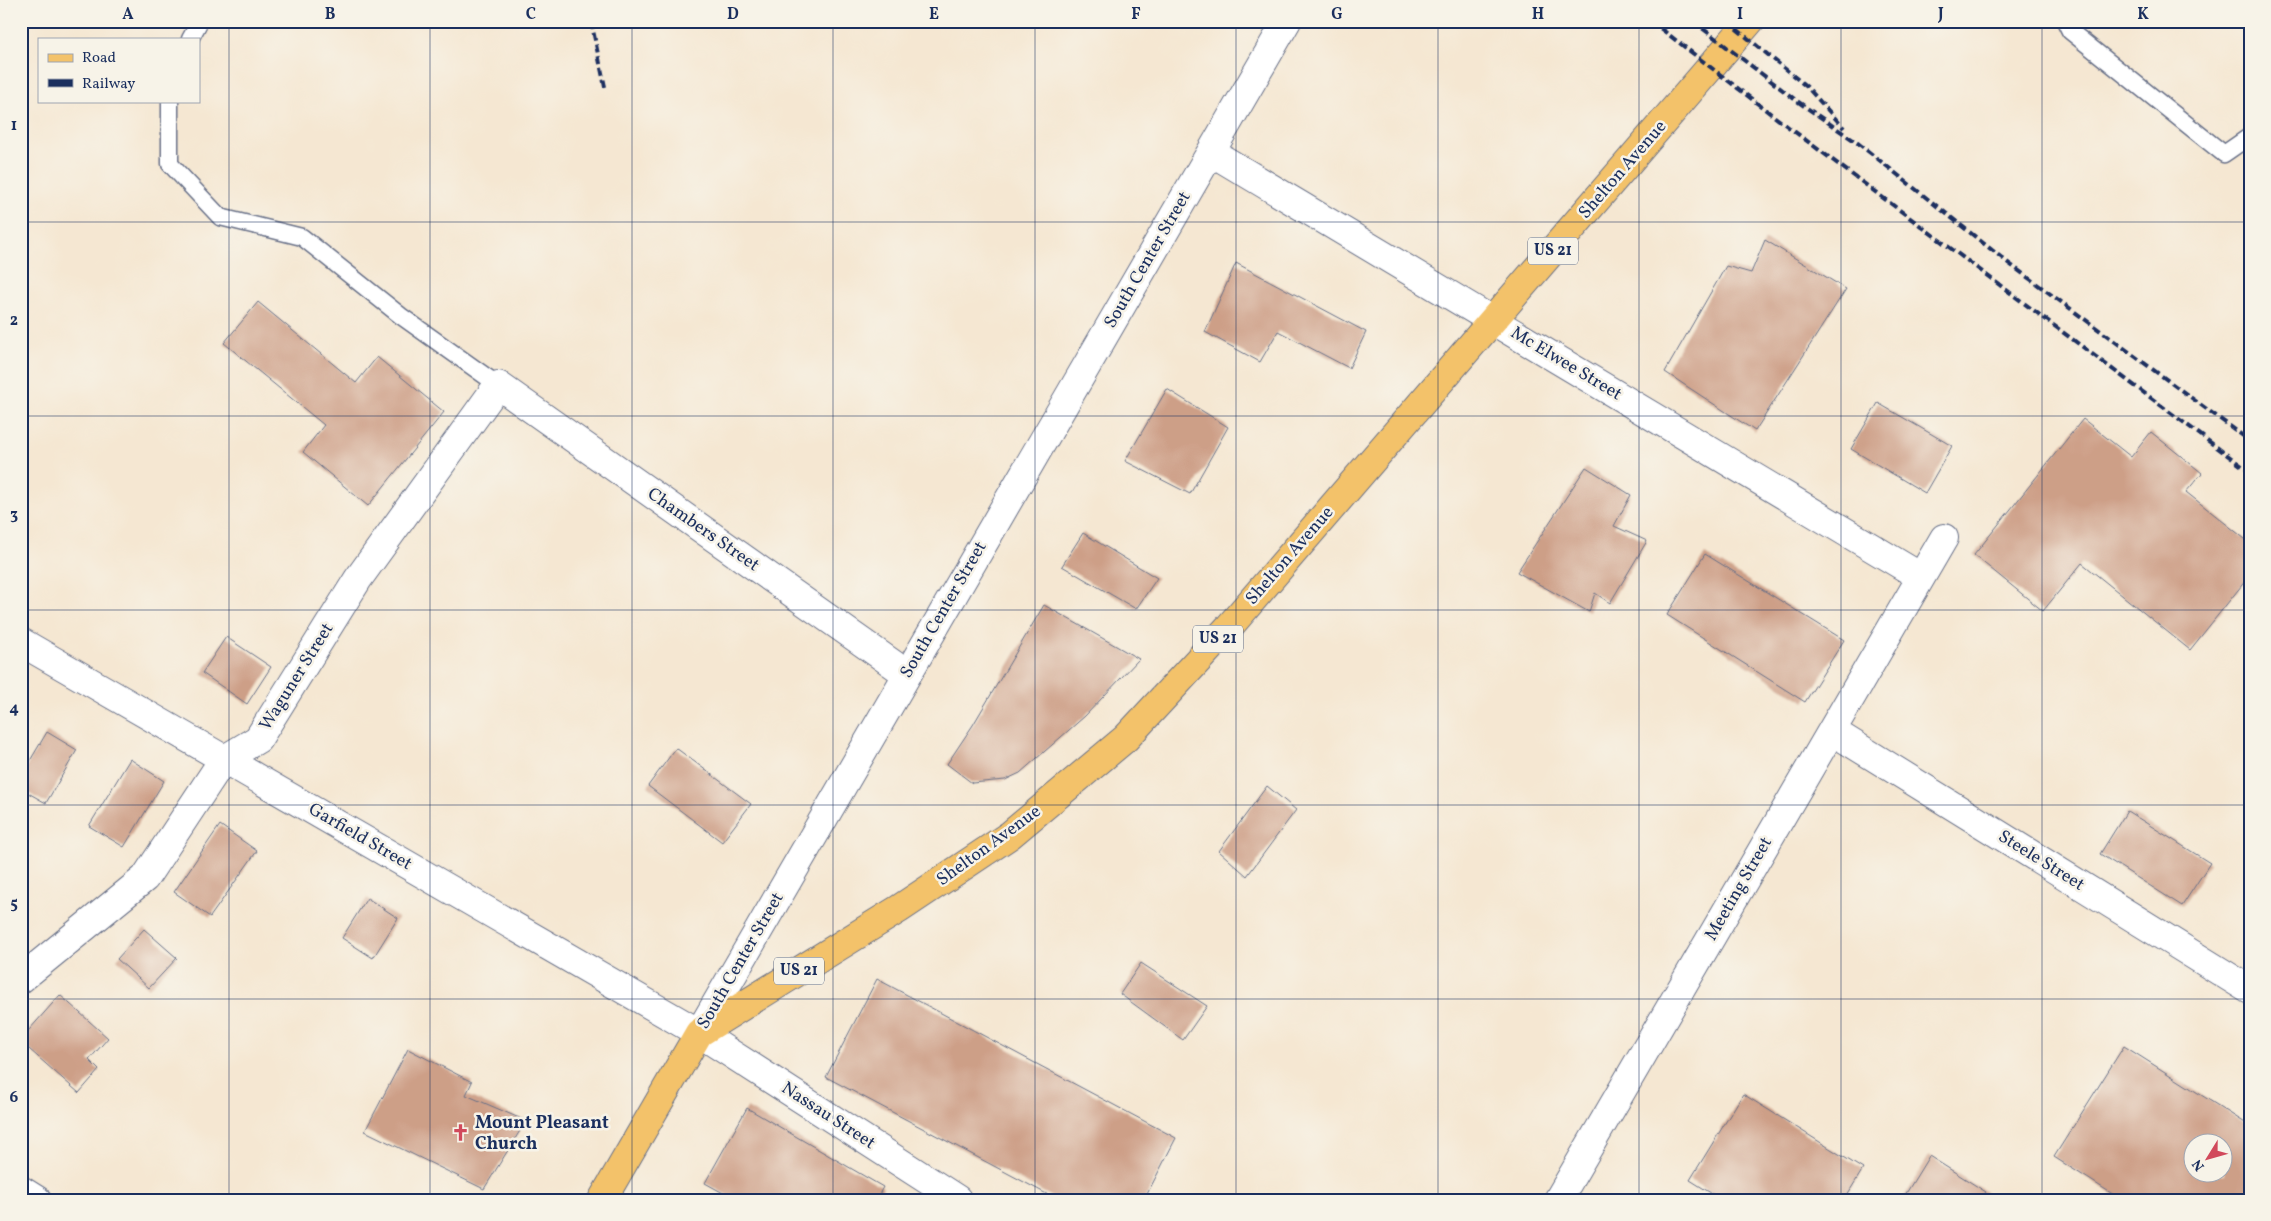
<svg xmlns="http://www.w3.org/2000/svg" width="2271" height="1221" font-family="Vollkorn,serif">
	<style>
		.building { fill: #cd9f87; fill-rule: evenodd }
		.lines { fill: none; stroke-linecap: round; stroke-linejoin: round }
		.service-casing { stroke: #676f87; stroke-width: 19 }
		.minor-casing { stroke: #676f87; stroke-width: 30 }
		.primary-casing { stroke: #676f87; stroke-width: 30 }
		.service { stroke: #fff; stroke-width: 16 }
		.minor { stroke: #fff; stroke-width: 28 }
		.primary { stroke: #f3c26a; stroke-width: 28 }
		.rail { stroke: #1b2f5e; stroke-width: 4; stroke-dasharray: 8 4; stroke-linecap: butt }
		.grid { fill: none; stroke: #1b2f5e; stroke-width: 1; stroke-opacity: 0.55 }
		.labels { text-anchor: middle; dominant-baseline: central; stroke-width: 5; stroke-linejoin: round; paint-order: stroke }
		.shield { fill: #f7f3e8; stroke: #5d6a87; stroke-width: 1 }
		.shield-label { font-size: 16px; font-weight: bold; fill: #1b2f5e }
		.street-label { font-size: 18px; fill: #1b2f5e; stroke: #f7f3e8 }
		.poi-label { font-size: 18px; font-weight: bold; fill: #1b2f5e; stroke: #f7f3e8; text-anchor: start }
		.neatline { fill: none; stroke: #1b2f5e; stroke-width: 2 }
		.grid-label { font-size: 16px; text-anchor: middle; font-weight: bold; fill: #1b2f5e }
	</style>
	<rect width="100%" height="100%" fill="#f7f3e8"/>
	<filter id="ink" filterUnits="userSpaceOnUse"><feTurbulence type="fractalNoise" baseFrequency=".02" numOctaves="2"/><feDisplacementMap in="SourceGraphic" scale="10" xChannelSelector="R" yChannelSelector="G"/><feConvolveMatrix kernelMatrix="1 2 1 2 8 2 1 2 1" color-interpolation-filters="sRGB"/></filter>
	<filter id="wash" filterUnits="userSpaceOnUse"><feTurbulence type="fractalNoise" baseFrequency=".0096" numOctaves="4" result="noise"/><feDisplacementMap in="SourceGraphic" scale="20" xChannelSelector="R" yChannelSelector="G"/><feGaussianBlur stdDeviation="1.12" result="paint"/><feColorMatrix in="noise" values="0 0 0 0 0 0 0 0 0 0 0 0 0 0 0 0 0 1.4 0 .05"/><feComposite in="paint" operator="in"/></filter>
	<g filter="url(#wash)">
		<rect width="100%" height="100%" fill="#f5e7d2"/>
		<g id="blocks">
			<!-- building -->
			<path class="building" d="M1765 240 1846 289 1755 431 1665 372 1726 266 1751 273Z
				M1236 263 1366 332 1349 368 1278 331 1260 362 1205 332Z
				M258 302 356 383 377 357 444 412 368 506 303 452 324 425 224 343Z
				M1167 389 1228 427 1190 494 1125 461Z
				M1878 403 1952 446 1925 493 1851 449Z
				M2083 419 2131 457 2151 432 2202 473 2186 492 2250 543V575L2190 650 2082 563 2043 611 1974 555Z
				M1586 467 1631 495 1614 526 1647 541 1610 603 1595 593 1589 612 1517 572Z
				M1083 533 1157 578 1136 609 1062 566Z
				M1705 554 1844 640 1805 702 1667 615Z
				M1044 605 1139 659 1085 716 1020 773 1005 780 972 783 947 764 973 725Z
				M226 637 271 667 247 704 202 673Z
				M47 732 77 750 46 803 21 789V776Z
				M676 748 751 804 722 842 648 786Z
				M130 759 164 781 124 847 89 826Z
				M1267 786 1296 810 1247 876 1219 851Z
				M2127 811 2210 863 2182 906 2100 854Z
				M220 825 257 851 210 917 174 892Z
				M367 898 398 918 373 958 342 938Z
				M144 929 177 958 149 988 117 959Z
				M1141 963 1207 1006 1183 1040 1120 994Z
				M877 979 1176 1138 1144 1200H1058L826 1077Z
				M60 995 108 1038 89 1060 99 1070 79 1093 21 1042V1039Z
				M2124 1046 2250 1126V1200H2122L2054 1157ZM2194 1144H2224V1174H2194Z
				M408 1049 472 1082 466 1095 526 1121 484 1189 365 1131Z
				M1743 1094 1863 1169 1844 1200H1722L1690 1180Z
				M747 1108 883 1187 876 1200H736L705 1183Z
				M1929 1156 1986 1192 1981 1200H1902Z"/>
		</g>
	</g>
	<g filter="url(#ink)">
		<use href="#blocks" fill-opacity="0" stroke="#676f87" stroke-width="1"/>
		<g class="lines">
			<defs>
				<path id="service" d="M2065 21 2070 31 2224 154 2250 136
					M190 39 200 21
					M170 101V164L220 217 302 237 401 316 498 385"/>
				<path id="minor" d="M1211 152 1921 577
					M21 642 699 1033 957 1199
					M1832 731 2250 990
					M21 979 145 878 223 760 258 739 358 579 498 385 907 674
					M699 1033 1287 21
					M21 1190 37 1200
					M1558 1200 1944 538"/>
				<path id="primary" d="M602 1200 699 1033 899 909 1010 835 1126 738 1229 627 1750 21"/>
			</defs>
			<!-- service casing -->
			<use href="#service" class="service-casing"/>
			<!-- minor casing -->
			<use href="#minor" class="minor-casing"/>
			<!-- primary casing -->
			<use href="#primary" class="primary-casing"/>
			<!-- service -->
			<use href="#service" class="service"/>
			<!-- minor -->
			<use href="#minor" class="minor"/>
			<!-- primary -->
			<use href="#primary" class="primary"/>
			<!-- rail -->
			<path class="rail" d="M591 21 605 87
				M1651 21 1775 117 2250 472
				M1693 21 1797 101 1859 144 2007 262 2250 441
				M1727 21 1807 87 1844 128"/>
		</g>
	</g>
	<!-- grid -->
	<path class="grid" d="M229 21V1200M430 21V1200M632 21V1200M833 21V1200M1035 21V1200M1236 21V1200M1438 21V1200M1639 21V1200M1841 21V1200M2042 21V1200M21 222H2250M21 416H2250M21 610H2250M21 805H2250M21 999H2250"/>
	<!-- icons -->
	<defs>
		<symbol id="church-bare" viewBox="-9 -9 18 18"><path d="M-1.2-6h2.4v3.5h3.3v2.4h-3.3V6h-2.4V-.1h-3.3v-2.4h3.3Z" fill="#d1495b" stroke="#f7f3e8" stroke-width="2.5" paint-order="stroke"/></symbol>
	</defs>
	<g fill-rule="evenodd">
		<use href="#church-bare" x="448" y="1120" width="25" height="25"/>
	</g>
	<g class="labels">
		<!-- shield labels -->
		<g class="shield">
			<rect x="1528" y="237.5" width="50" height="27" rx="4"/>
			<rect x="1193" y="625.5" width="50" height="27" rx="4"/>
			<rect x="774" y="957.5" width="50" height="27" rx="4"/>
		</g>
		<g class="shield-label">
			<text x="1553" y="251">US 21</text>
			<text x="1218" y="639">US 21</text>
			<text x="799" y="971">US 21</text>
		</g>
		<!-- street labels -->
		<g class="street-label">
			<text transform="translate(1623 170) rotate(-49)">Shelton Avenue</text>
			<text transform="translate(1148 260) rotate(-60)">South Center Street</text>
			<text transform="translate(1566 364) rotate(31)">Mc Elwee Street</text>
			<text transform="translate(703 530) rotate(35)">Chambers Street</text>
			<text transform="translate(1290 556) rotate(-49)">Shelton Avenue</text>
			<text transform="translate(944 610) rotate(-60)">South Center Street</text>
			<text transform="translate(297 677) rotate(-58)">Waguner Street</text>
			<text transform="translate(360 837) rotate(30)">Garfield Street</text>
			<text transform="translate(989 846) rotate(-36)">Shelton Avenue</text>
			<text transform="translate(2041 861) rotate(32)">Steele Street</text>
			<text transform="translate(1739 889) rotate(-60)">Meeting Street</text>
			<text transform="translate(741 961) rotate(-60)">South Center Street</text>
			<text transform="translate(828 1116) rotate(33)">Nassau Street</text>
		</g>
		<!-- poi labels -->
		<g class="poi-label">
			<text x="475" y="1123">Mount Pleasant<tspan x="475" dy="21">Church</tspan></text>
		</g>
	</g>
	<!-- margin -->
	<rect width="2271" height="1221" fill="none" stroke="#f7f3e8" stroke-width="55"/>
	<!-- legend -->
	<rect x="38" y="38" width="162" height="65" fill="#f7f3e8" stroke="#9fa5b1"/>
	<rect x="48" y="54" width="25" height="8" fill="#f3c26a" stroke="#9fa5b1"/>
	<text x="82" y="62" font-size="15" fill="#1b2f5e">Road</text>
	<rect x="48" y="79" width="25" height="8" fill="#1b2f5e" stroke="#9fa5b1"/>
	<text x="82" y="88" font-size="15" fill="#1b2f5e">Railway</text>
	<!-- north arrow -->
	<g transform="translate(2208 1158) rotate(233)"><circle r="24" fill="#f7f3e8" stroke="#9fa5b1"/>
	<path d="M0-4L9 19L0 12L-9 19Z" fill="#d1495b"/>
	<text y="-8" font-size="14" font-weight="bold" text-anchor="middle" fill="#1b2f5e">N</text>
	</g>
	<rect x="28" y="28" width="2216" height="1166" class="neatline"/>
	<g class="grid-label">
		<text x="128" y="19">A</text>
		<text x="330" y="19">B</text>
		<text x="531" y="19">C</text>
		<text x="733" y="19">D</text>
		<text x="934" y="19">E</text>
		<text x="1136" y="19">F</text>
		<text x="1337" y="19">G</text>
		<text x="1538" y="19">H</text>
		<text x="1740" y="19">I</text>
		<text x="1941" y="19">J</text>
		<text x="2143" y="19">K</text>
		<text x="14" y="130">1</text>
		<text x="14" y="325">2</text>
		<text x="14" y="519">3</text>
		<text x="14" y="713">4</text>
		<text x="14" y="908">5</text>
		<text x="14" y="1102">6</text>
	</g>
</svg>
